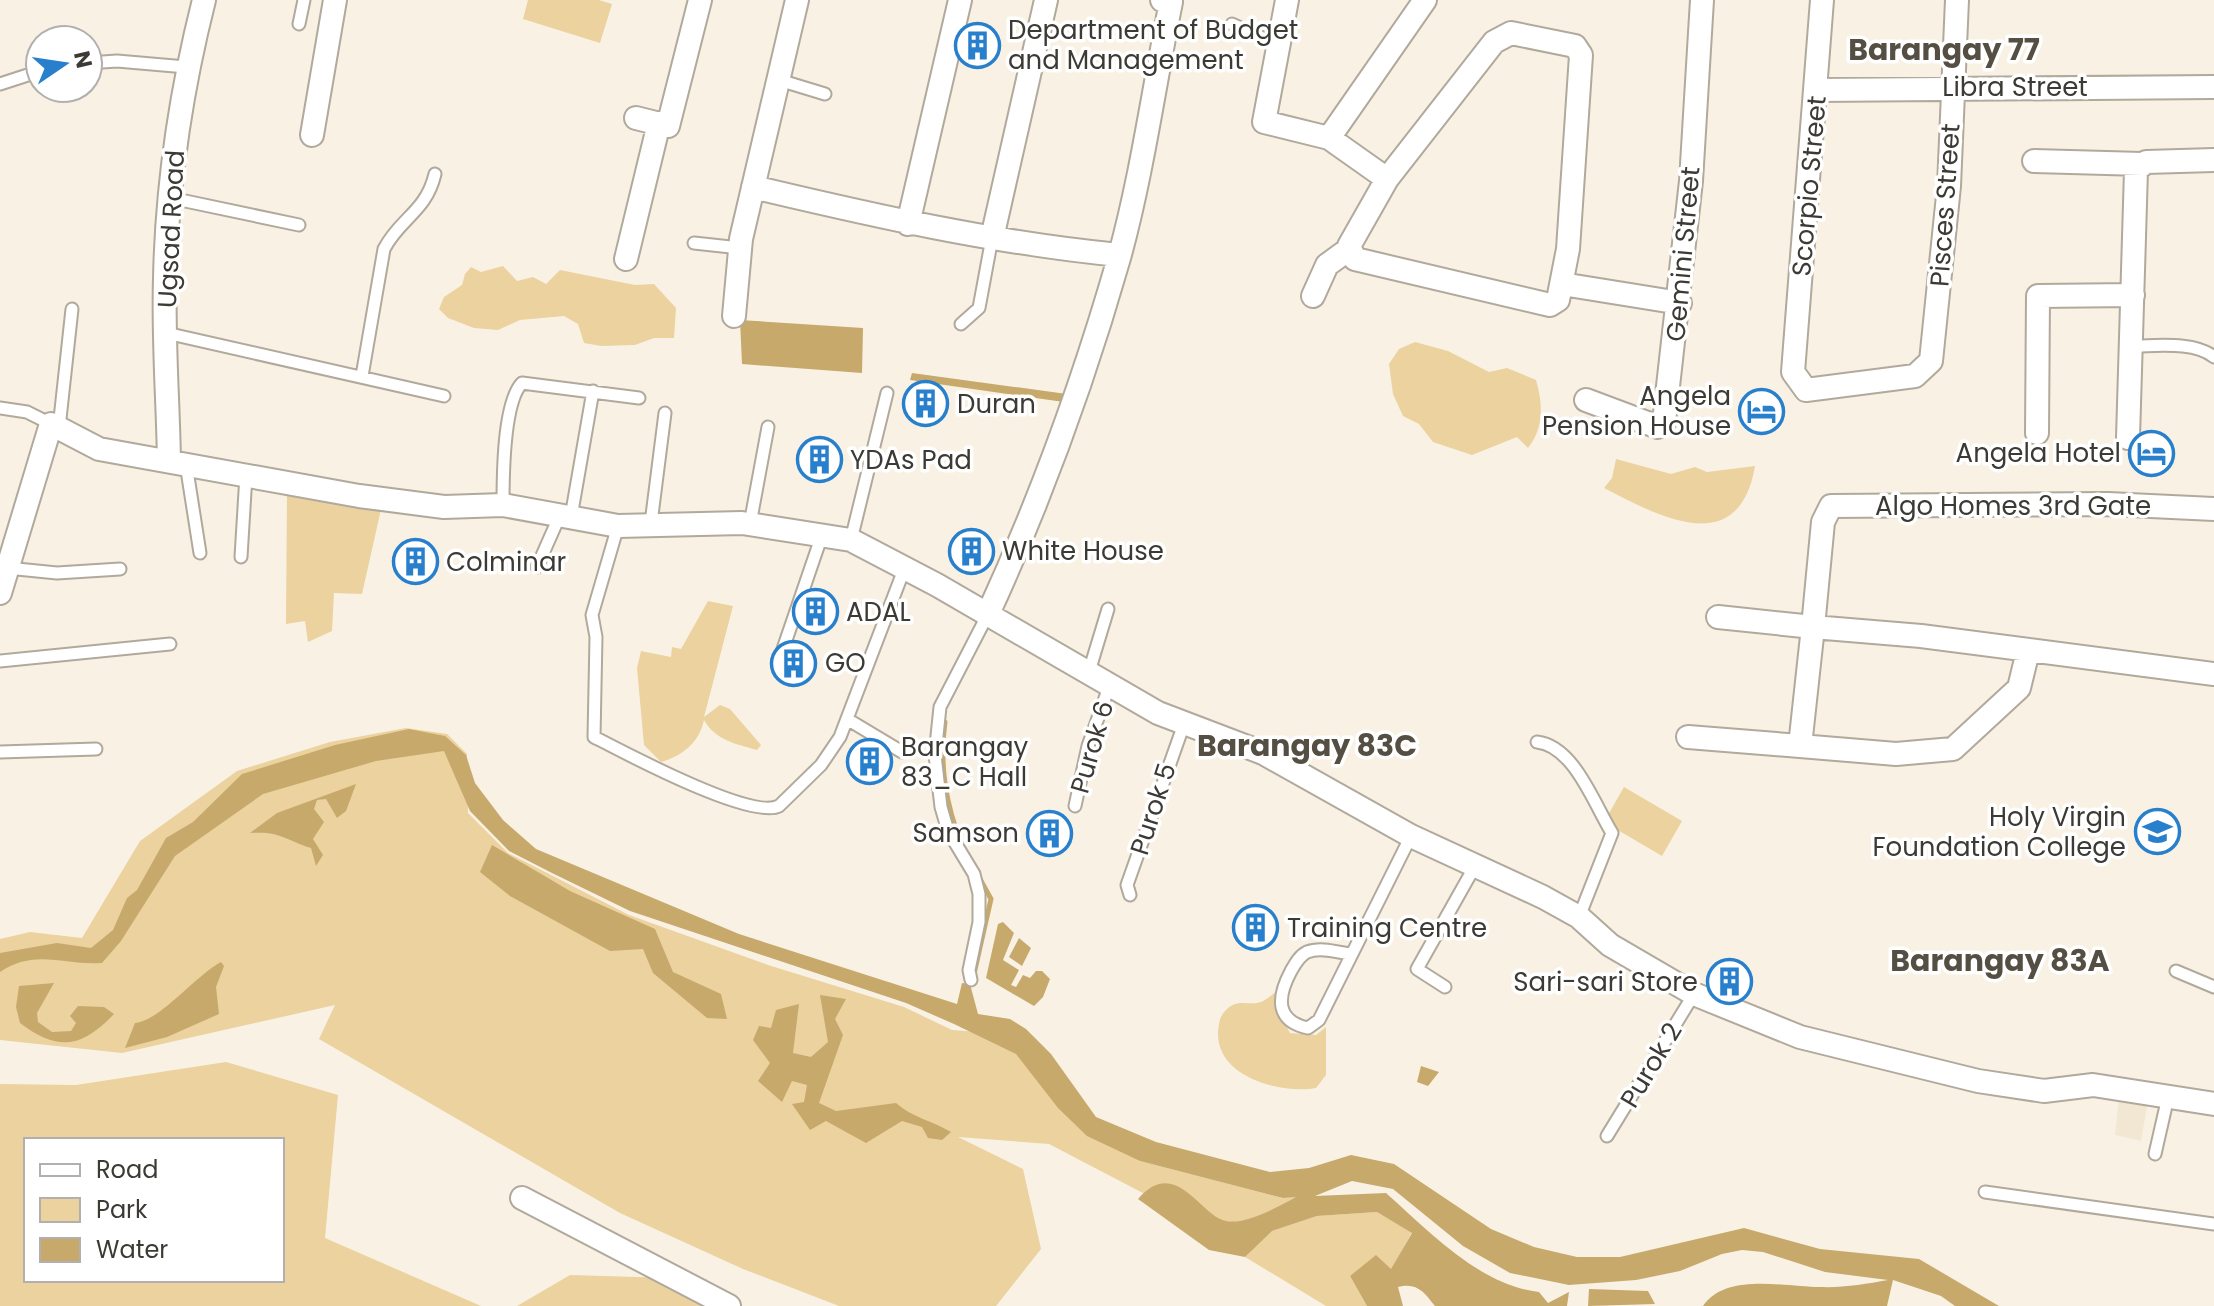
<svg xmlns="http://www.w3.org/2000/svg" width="2214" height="1306" font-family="Poppins,sans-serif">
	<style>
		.built { fill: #f2e7d2 }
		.green { fill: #ebd29f; fill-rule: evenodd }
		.water { fill: #c7a96c }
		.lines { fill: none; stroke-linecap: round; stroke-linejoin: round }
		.stream { stroke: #c7a96c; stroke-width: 5 }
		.service-casing { stroke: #b0a99c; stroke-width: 15 }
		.minor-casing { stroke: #b0a99c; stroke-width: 26 }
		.service { stroke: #fff; stroke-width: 11 }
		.minor { stroke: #fff; stroke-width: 22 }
		.labels { text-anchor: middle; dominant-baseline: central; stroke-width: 7; stroke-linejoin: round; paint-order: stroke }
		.poi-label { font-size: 26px; fill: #3c3a34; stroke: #fff; text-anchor: start }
		.street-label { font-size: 26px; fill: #3c3a34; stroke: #fff }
		.quarter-label { font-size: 30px; font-weight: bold; fill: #544e43; stroke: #fff }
	</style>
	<rect width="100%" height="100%" fill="#f9f2e4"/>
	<!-- built -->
	<path class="built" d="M2119 1097 2148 1101 2141 1141 2115 1135Z"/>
	<!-- green -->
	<path class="green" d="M528 0H599L612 4 600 43 523 19Z
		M503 266 517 281 533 277 546 284 560 270 635 285 654 284 676 308 674 338H654L635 345 601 346 584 343 578 324 564 316 520 320 498 330 474 328 448 318 439 309 444 297 462 285 465 274 471 267 481 272Z
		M1415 342 1448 351 1489 372 1507 368 1536 380C1543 404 1544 428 1528 448L1517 437 1472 455 1433 442 1419 424 1403 416 1393 394 1389 364 1399 349Z
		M1616 459 1671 474 1695 467 1707 472 1755 466C1739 560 1660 517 1604 488L1612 478Z
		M287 490 382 505 362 594 334 593 332 631 308 642 305 621 286 624Z
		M708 601 733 606 704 717 720 705 730 709 761 745 757 750C736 744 715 740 704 720 699 743 682 756 661 762L644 745 637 668 641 651 671 657 672 647 681 649Z
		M406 728 447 734 467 754 468 813 508 853 629 915 768 965 904 1007 952 1030 979 1032 1017 1054 1041 1085 1140 1161 1283 1198 1300 1196 1272 1231 1317 1216 1377 1212 1412 1232 1391 1270 1350 1276 1367 1306H1326L1245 1257 1252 1250 1049 1144 958 1137 1023 1169 1041 1249 996 1306H839L743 1269 620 1213 319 1039 335 1005 122 1053 0 1040V939L30 932 82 938 140 841 237 771 330 742Z
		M1624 787 1682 821 1662 856 1604 822Z
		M1277 991 1275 1003 1290 1033 1316 1035 1326 1027V1075L1316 1088C1282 1094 1217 1078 1218 1033 1219 1023 1219 1017 1226 1010 1237 998 1248 1006 1261 1002 1266 1000 1273 994 1277 991Z
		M226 1062 338 1095 325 1238 481 1306H0V1084L76 1085ZM26 1140H282V1280H26Z
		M570 1275 707 1279 700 1306H517Z"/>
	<!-- water -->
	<path class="water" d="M740 320 863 328 862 373 742 364Z
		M912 373 1074 395 1071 403 910 380Z
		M409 729 445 736 466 755 475 783 503 820 536 849 739 934 957 1004 962 983 970 984 978 1014 1010 1019 1026 1029 1051 1054 1096 1117 1156 1142 1270 1172 1309 1168 1351 1155 1394 1164 1491 1229 1534 1247 1577 1257H1620L1744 1228 1820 1249 1919 1259 1999 1306H1955L1941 1296 1893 1280 1887 1306H1703C1726 1272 1785 1287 1820 1287 1842 1288 1866 1284 1888 1280L1825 1272 1763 1252 1742 1250 1722 1254 1680 1271 1636 1280 1569 1285 1510 1273 1463 1246 1393 1189 1352 1181 1315 1196 1386 1193C1430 1232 1479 1285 1539 1292L1548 1303 1569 1292 1567 1306H1435C1424 1292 1417 1282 1398 1287L1403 1306H1367L1350 1276 1376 1255 1391 1269 1412 1233 1377 1212 1317 1216 1272 1231 1245 1257 1209 1250 1138 1199C1176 1155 1201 1217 1226 1221 1246 1225 1278 1207 1296 1197L1283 1198 1140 1161 1087 1136 1058 1108 1016 1054 954 1024 906 1003 630 911 552 873 509 851 470 811 444 751 376 761 263 794 175 856 121 941 102 963C65 966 36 948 0 972V953L57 943 91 948 113 930 127 898 137 890 166 838 193 822 242 774 335 745Z
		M356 784 346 811 337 818 326 799 317 800 314 809 324 822 313 839 323 855 316 866 311 848C285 840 281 831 250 833L277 813Z
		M492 845 570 891 655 929 673 972 721 994 727 1019 707 1018 653 973 643 949 610 951 510 896 480 872Z
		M1003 922 1014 933 1003 960 1019 970 1011 985 1016 987 1023 975 1030 978 1036 971H1042L1050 979 1043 997 1034 1006 986 978 998 924Z
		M1019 938 1031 948 1022 966 1009 957Z
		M221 962 224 966 216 987 219 1014 167 1037 125 1048 135 1023C160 1021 196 975 221 962Z
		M54 983 37 1013 38 1022 52 1032 71 1031 76 1023 70 1016 78 1006 104 1007 114 1014C81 1049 57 1051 20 1023L16 1007 19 986Z
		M820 995 846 999 835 1019 843 1035 819 1103 836 1111 896 1103C913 1118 931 1120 951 1132L942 1140 928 1138 922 1127 902 1121 866 1143 826 1121 810 1130 792 1104 804 1102 807 1085 792 1081 782 1102 758 1081 770 1063 753 1040 759 1026 771 1028 776 1010 799 1004 793 1053 811 1057 828 1042Z
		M1421 1066 1439 1072 1428 1086 1417 1082Z
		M1589 1289 1648 1291 1655 1304 1588 1306Z"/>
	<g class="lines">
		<!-- stream -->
		<path class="stream" d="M945 722C939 766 946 805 962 846
			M974 974 991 899 980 879"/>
		<defs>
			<path id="service" d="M299 24 304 0
				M1232 24 1278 45
				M88 63 117 61 186 67
				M779 80 825 94
				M0 84 40 71
				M171 198 299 225
				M694 243 740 248
				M961 324 979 308 992 238
				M166 333 444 396
				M2132 346C2157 346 2194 341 2214 357
				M362 376 384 249C400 218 426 212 435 174
				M0 408 27 412 51 424
				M59 428 72 309
				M186 464 200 553
				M503 505C503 477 503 403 522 383L639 398
				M571 517 593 391
				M651 523 665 413
				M750 524 768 427
				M618 526 592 615 596 637 594 737C625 753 751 820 779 806L821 765 840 737 905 567
				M851 540 887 393
				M241 557 246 475
				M537 567 560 515
				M7 568 57 573 120 569
				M783 649 822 535
				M0 661 170 644
				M1088 675 1108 609
				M847 719 902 752
				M1537 742C1574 746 1594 804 1612 833L1579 917
				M0 752 96 749
				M1075 806 1088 746 1109 687
				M1130 895 1127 885 1184 724
				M1350 954C1337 952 1320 947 1307 952 1299 956 1295 964 1291 971 1277 997 1275 1021 1308 1028L1319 1020 1411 836
				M2176 971 2214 987
				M971 980 969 970 979 922V894L974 874 948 831 941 807 935 755 940 707 987 616
				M1445 987 1417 969 1475 866
				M1607 1136 1694 994
				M2155 1154 2168 1097
				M1985 1192 2214 1224"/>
			<path id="minor" d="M1287 0 1264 122 1329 138 1387 179
				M1822 0 1793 372 1806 390 1915 376 1931 361 1949 186 1957 0
				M1511 33 1575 46 1581 55 1568 249 1558 300 1550 305 1355 259 1349 246 1387 179 1494 42Z
				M1817 90 2214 87
				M636 118 668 126 700 0
				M312 135 335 0
				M1329 138 1425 0
				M2034 161 2142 164
				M753 187C875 216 995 243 1119 255
				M908 224 960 0
				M992 238 1046 0
				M626 259 659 123
				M1562 284 1680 303
				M1313 296 1327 265 1349 249
				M734 316 741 239 797 0
				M1586 400 1658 427 1664 422 1691 181 1702 0
				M2037 433 2038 296 2133 295
				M2128 438 2136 170 2146 162 2214 160
				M169 461C168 400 163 338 165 278 167 183 181 91 204 0
				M2214 509 2108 504 1831 506 1823 522 1813 627 1921 636 2214 674
				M0 593 51 424 99 449 359 496 444 507 503 505 618 526 742 523 851 540 937 585 1158 713 1263 753 1411 836 1543 897 1579 917 1610 945 1694 994 1800 1037 1978 1081 2044 1091 2093 1085 2214 1104
				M987 616C1040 501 1084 380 1119 258 1142 175 1154 86 1171 2L1162 0
				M1718 617 1813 627 1800 746 1896 754 1953 749 2019 688 2028 651
				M1688 737 1800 746
				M522 1198 729 1306"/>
		</defs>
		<!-- service casing -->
		<use href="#service" class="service-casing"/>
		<!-- minor casing -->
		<use href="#minor" class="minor-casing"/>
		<!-- service -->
		<use href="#service" class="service"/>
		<!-- minor -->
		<use href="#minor" class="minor"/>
	</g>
	<!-- icons -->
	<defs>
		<symbol id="building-ring" viewBox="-11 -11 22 22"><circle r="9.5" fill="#fff" stroke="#2880cd" stroke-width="1.5"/><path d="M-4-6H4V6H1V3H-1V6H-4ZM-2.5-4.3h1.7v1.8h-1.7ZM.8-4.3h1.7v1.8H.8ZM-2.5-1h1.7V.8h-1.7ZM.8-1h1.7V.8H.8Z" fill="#2880cd"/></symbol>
		<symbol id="hotel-ring" viewBox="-11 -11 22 22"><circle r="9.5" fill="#fff" stroke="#2880cd" stroke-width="1.5"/><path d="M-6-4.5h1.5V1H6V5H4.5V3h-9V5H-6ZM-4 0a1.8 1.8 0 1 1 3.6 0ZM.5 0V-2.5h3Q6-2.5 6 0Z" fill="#2880cd"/></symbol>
		<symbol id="university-ring" viewBox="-11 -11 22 22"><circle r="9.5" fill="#fff" stroke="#2880cd" stroke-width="1.5"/><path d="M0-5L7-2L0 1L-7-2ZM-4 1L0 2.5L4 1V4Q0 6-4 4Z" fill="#2880cd"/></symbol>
	</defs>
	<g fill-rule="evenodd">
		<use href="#building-ring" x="952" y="20" width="51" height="51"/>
		<use href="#building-ring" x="900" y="378" width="51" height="51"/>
		<use href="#hotel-ring" x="1736" y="386" width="51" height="51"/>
		<use href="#hotel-ring" x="2126" y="428" width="51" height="51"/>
		<use href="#building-ring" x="794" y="434" width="51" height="51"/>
		<use href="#building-ring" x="946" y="526" width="51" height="51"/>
		<use href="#building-ring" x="390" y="536" width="51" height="51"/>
		<use href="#building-ring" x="790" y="586" width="51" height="51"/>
		<use href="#building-ring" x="768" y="638" width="51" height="51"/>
		<use href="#building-ring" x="844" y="736" width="51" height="51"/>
		<use href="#university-ring" x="2132" y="806" width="51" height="51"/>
		<use href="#building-ring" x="1024" y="808" width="51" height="51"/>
		<use href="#building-ring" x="1230" y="902" width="51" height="51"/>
		<use href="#building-ring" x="1704" y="956" width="51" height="51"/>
	</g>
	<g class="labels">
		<!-- poi labels -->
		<g class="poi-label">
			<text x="1008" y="30">Department of Budget<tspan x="1008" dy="30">and Management</tspan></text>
			<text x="1731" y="396" text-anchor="end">Angela<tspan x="1731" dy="30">Pension House</tspan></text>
			<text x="957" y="404">Duran</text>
			<text x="2121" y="453" text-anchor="end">Angela Hotel</text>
			<text x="850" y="460">YDAs Pad</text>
			<text x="1002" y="551">White House</text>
			<text x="446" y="562">Colminar</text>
			<text x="846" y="612">ADAL</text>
			<text x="825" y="663">GO</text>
			<text x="901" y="747">Barangay<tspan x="901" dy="30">83_C Hall</tspan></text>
			<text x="2126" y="817" text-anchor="end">Holy Virgin<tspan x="2126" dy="30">Foundation College</tspan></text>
			<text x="1019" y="833" text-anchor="end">Samson</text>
			<text x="1287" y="928">Training Centre</text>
			<text x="1698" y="982" text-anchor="end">Sari-sari Store</text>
		</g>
		<!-- street labels -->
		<g class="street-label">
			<text x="2015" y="87">Libra Street</text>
			<text transform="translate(1809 186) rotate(-85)">Scorpio Street</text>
			<text transform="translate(1945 205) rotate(-86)">Pisces Street</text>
			<text transform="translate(171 229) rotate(-87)">Ugsad Road</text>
			<text transform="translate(1683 254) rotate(-85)">Gemini Street</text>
			<text x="2013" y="506">Algo Homes 3rd Gate</text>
			<text transform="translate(1092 747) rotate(-74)">Purok 6</text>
			<text transform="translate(1153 809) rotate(-72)">Purok 5</text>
			<text transform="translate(1651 1065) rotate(-59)">Purok 2</text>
		</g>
		<!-- quarter labels -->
		<g class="quarter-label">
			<text x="1944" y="49">Barangay 77</text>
			<text x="1307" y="745">Barangay 83C</text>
			<text x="2000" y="960">Barangay 83A</text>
		</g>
	</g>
	<!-- legend -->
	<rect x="24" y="1138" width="260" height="144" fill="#ffffff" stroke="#b1b0ae" stroke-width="2"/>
	<rect x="40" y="1164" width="40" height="12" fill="#ffffff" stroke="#b1b0ae" stroke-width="2"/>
	<text x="96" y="1178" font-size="24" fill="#3c3a34">Road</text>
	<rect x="40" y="1198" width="40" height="24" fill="#ebd29f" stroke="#b1b0ae" stroke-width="2"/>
	<text x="96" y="1218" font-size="24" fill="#3c3a34">Park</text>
	<rect x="40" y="1238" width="40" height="24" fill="#c7a96c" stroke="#b1b0ae" stroke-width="2"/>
	<text x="96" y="1258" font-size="24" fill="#3c3a34">Water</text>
	<!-- north arrow -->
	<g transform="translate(64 64) rotate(77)"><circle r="38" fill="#ffffff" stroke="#b1b0ae" stroke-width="2"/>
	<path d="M0-6L14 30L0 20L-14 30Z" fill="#2880cd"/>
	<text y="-12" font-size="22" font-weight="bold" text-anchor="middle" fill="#3c3a34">N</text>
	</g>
</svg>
